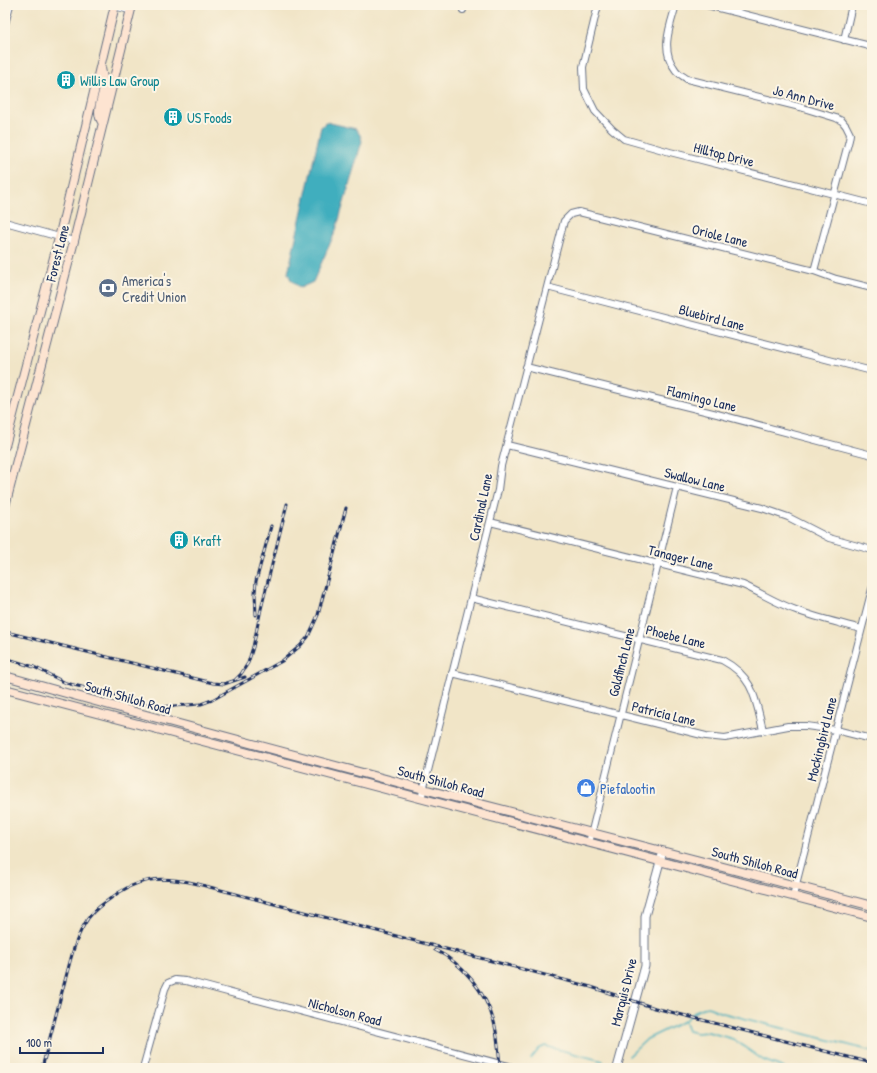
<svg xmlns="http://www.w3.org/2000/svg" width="877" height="1073" font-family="'Patrick Hand',sans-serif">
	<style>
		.water { fill: #41aebe; stroke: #2e6e8e }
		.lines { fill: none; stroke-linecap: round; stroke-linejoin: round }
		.stream { stroke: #41aebe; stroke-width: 1.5 }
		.minor-casing { stroke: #666f83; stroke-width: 8 }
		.tertiary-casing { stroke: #666f83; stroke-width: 9 }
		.secondary-casing { stroke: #666f83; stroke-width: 10 }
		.minor { stroke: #fff; stroke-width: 6 }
		.tertiary { stroke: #fff; stroke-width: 7 }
		.secondary { stroke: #fde4d1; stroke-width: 8 }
		.rail-casing { stroke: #1b2f5e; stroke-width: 3 }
		.rail { stroke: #fcf5e5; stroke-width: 1.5; stroke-dasharray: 4.5; stroke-linecap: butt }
		.labels { text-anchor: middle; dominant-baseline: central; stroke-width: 4; stroke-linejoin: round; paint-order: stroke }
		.culture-label { font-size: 14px; fill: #0d838f; stroke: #fcf5e5; text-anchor: start }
		.street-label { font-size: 14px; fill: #1b2f5e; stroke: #fcf5e5 }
		.service-label { font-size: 14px; fill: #4e5e75; stroke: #fcf5e5; text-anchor: start }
		.shop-label { font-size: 14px; fill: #366cbe; stroke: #fcf5e5; text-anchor: start }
	</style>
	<rect width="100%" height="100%" fill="#fcf5e5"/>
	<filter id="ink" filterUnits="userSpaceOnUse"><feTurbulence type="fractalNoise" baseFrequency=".025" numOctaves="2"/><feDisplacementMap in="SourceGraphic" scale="8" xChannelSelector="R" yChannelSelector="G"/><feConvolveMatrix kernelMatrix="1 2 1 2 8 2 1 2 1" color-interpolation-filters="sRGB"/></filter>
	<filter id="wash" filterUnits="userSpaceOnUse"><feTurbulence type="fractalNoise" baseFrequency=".012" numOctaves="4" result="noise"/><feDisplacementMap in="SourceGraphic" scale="16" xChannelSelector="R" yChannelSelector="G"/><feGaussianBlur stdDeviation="0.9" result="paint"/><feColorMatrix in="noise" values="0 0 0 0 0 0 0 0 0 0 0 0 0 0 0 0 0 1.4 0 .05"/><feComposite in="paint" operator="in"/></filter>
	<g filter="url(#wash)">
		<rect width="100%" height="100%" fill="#f1e5c7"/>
		<!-- water -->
		<path class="water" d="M326 122 356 129 360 135 362 141 336 230 313 282 300 288 291 280 288 273 321 127Z"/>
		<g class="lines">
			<!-- stream -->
			<path class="stream" d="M684 1021 688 1031 697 1033 708 1032 733 1039 763 1060 784 1068
				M629 1056 647 1039 684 1021 696 1011 702 1008 708 1007 723 1013 872 1051
				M531 1059 539 1049 545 1046 603 1061"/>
		</g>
	</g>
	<g filter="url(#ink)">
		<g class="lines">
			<defs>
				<path id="minor" d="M598 5 583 67 584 89 595 111 612 129 624 139 670 152 872 204
					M676 5C670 26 660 50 675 69 677 73 683 76 687 79L800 107 836 118 842 121 846 126 850 134 849 140 814 271
					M707 5 866 45 872 48
					M463 10 464 5
					M5 24 10 5
					M844 40 852 5
					M5 222 74 241
					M547 287 872 371
					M526 367 717 414 872 455
					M507 445 762 508 788 517 829 538 872 550
					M490 522 743 585C761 593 778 604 796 610 817 618 840 623 861 629
					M471 598 722 660C754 677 755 698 763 730
					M452 673 706 736 725 738 788 726H806L836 730 872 739
					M421 799 490 522 498 490 501 466 564 221 571 214 579 212 814 271 836 279 872 288
					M589 843 677 487
					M793 896 872 589
					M143 1068 165 989 168 983 175 980 186 981 516 1068"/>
				<path id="tertiary" d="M112 5 131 10
					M617 1068 645 966V916L663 851"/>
				<path id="secondary" d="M101 68C102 74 104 80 104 86 103 98 94 113 103 123
					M5 446 59 238 115 5
					M5 506 74 241 132 5
					M5 676C293 757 583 830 872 906
					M5 689 872 917"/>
			</defs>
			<!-- minor casing -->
			<use href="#minor" class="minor-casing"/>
			<!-- tertiary casing -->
			<use href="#tertiary" class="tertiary-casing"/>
			<!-- secondary casing -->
			<use href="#secondary" class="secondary-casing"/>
			<!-- minor -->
			<use href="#minor" class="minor"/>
			<!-- tertiary -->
			<use href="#tertiary" class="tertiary"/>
			<!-- secondary -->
			<use href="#secondary" class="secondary"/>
			<defs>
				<path id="rail" d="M256 615 255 593 256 581 271 526
					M10 633 213 683 224 684 245 677
					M5 658 34 667 66 683 160 707 201 704 212 700 282 661 300 646 308 637 318 615 346 508
					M235 680 241 674 248 663 253 647 261 609 287 504
					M435 950C463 963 486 993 494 1022 498 1037 499 1053 500 1068
					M42 1068C49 1041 56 1015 63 988 69 967 73 944 84 925 89 915 98 907 107 901 138 876 161 876 198 884L591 987 655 1008 872 1063"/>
			</defs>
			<!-- rail casing -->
			<use href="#rail" class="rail-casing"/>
			<!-- rail -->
			<use href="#rail" class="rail"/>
		</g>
	</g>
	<!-- icons -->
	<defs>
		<symbol id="building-disc" viewBox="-11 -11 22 22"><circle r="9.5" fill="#0f9aa8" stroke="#fcf5e5"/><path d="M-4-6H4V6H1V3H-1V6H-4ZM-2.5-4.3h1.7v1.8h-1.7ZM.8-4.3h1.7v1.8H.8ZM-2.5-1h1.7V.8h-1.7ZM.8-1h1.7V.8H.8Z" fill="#fff"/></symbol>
		<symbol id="bank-disc" viewBox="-11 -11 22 22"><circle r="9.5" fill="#5c6f8a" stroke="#fcf5e5"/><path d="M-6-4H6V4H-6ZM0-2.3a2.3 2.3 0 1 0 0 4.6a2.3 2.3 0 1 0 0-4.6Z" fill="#fff"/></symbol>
		<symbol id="shop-disc" viewBox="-11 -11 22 22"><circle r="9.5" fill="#3f7fe0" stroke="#fcf5e5"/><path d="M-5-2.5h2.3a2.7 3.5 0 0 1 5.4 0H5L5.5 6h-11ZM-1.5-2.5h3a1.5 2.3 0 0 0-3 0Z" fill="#fff"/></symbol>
	</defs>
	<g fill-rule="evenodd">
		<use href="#building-disc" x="55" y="69" width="22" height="22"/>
		<use href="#building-disc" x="162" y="106" width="22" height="22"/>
		<use href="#bank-disc" x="97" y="277" width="22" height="22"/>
		<use href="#building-disc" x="168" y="529" width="22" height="22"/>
		<use href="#shop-disc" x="575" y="777" width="22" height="22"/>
	</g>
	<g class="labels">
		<!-- culture labels -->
		<g class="culture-label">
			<text x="80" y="80">Willis Law Group</text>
			<text x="187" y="117">US Foods</text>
			<text x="193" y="540">Kraft</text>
		</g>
		<!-- street labels -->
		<g class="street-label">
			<text transform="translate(804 97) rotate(15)">Jo Ann Drive</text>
			<text transform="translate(724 154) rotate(14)">Hilltop Drive</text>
			<text transform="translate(720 235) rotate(14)">Oriole Lane</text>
			<text transform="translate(57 253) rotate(-76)">Forest Lane</text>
			<text transform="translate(712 317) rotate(15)">Bluebird Lane</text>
			<text transform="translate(702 398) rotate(14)">Flamingo Lane</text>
			<text transform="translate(695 479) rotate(14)">Swallow Lane</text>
			<text transform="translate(480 507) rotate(-78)">Cardinal Lane</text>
			<text transform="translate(681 557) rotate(14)">Tanager Lane</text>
			<text transform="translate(676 636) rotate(14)">Phoebe Lane</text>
			<text transform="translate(621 662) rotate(-76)">Goldfinch Lane</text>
			<text transform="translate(128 697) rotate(16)">South Shiloh Road</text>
			<text transform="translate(664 713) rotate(14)">Patricia Lane</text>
			<text transform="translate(821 739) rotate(-76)">Mockingbird Lane</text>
			<text transform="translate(441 781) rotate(15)">South Shiloh Road</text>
			<text transform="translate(755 862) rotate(15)">South Shiloh Road</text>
			<text transform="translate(623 992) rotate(-76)">Marquis Drive</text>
			<text transform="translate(345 1011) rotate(15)">Nicholson Road</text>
		</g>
		<!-- service labels -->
		<g class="service-label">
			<text x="122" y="280">America's<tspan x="122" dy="16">Credit Union</tspan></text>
		</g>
		<!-- shop labels -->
		<g class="shop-label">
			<text x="600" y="788">Piefalootin</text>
		</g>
	</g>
	<!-- margin -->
	<rect width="877" height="1073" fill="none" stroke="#fcf5e5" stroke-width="20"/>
	<!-- scale -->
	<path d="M20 1047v6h83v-6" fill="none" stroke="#1b2f5e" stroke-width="2"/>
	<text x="26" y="1047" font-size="12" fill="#1b2f5e" stroke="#fcf5e5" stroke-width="3" paint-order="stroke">100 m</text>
</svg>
